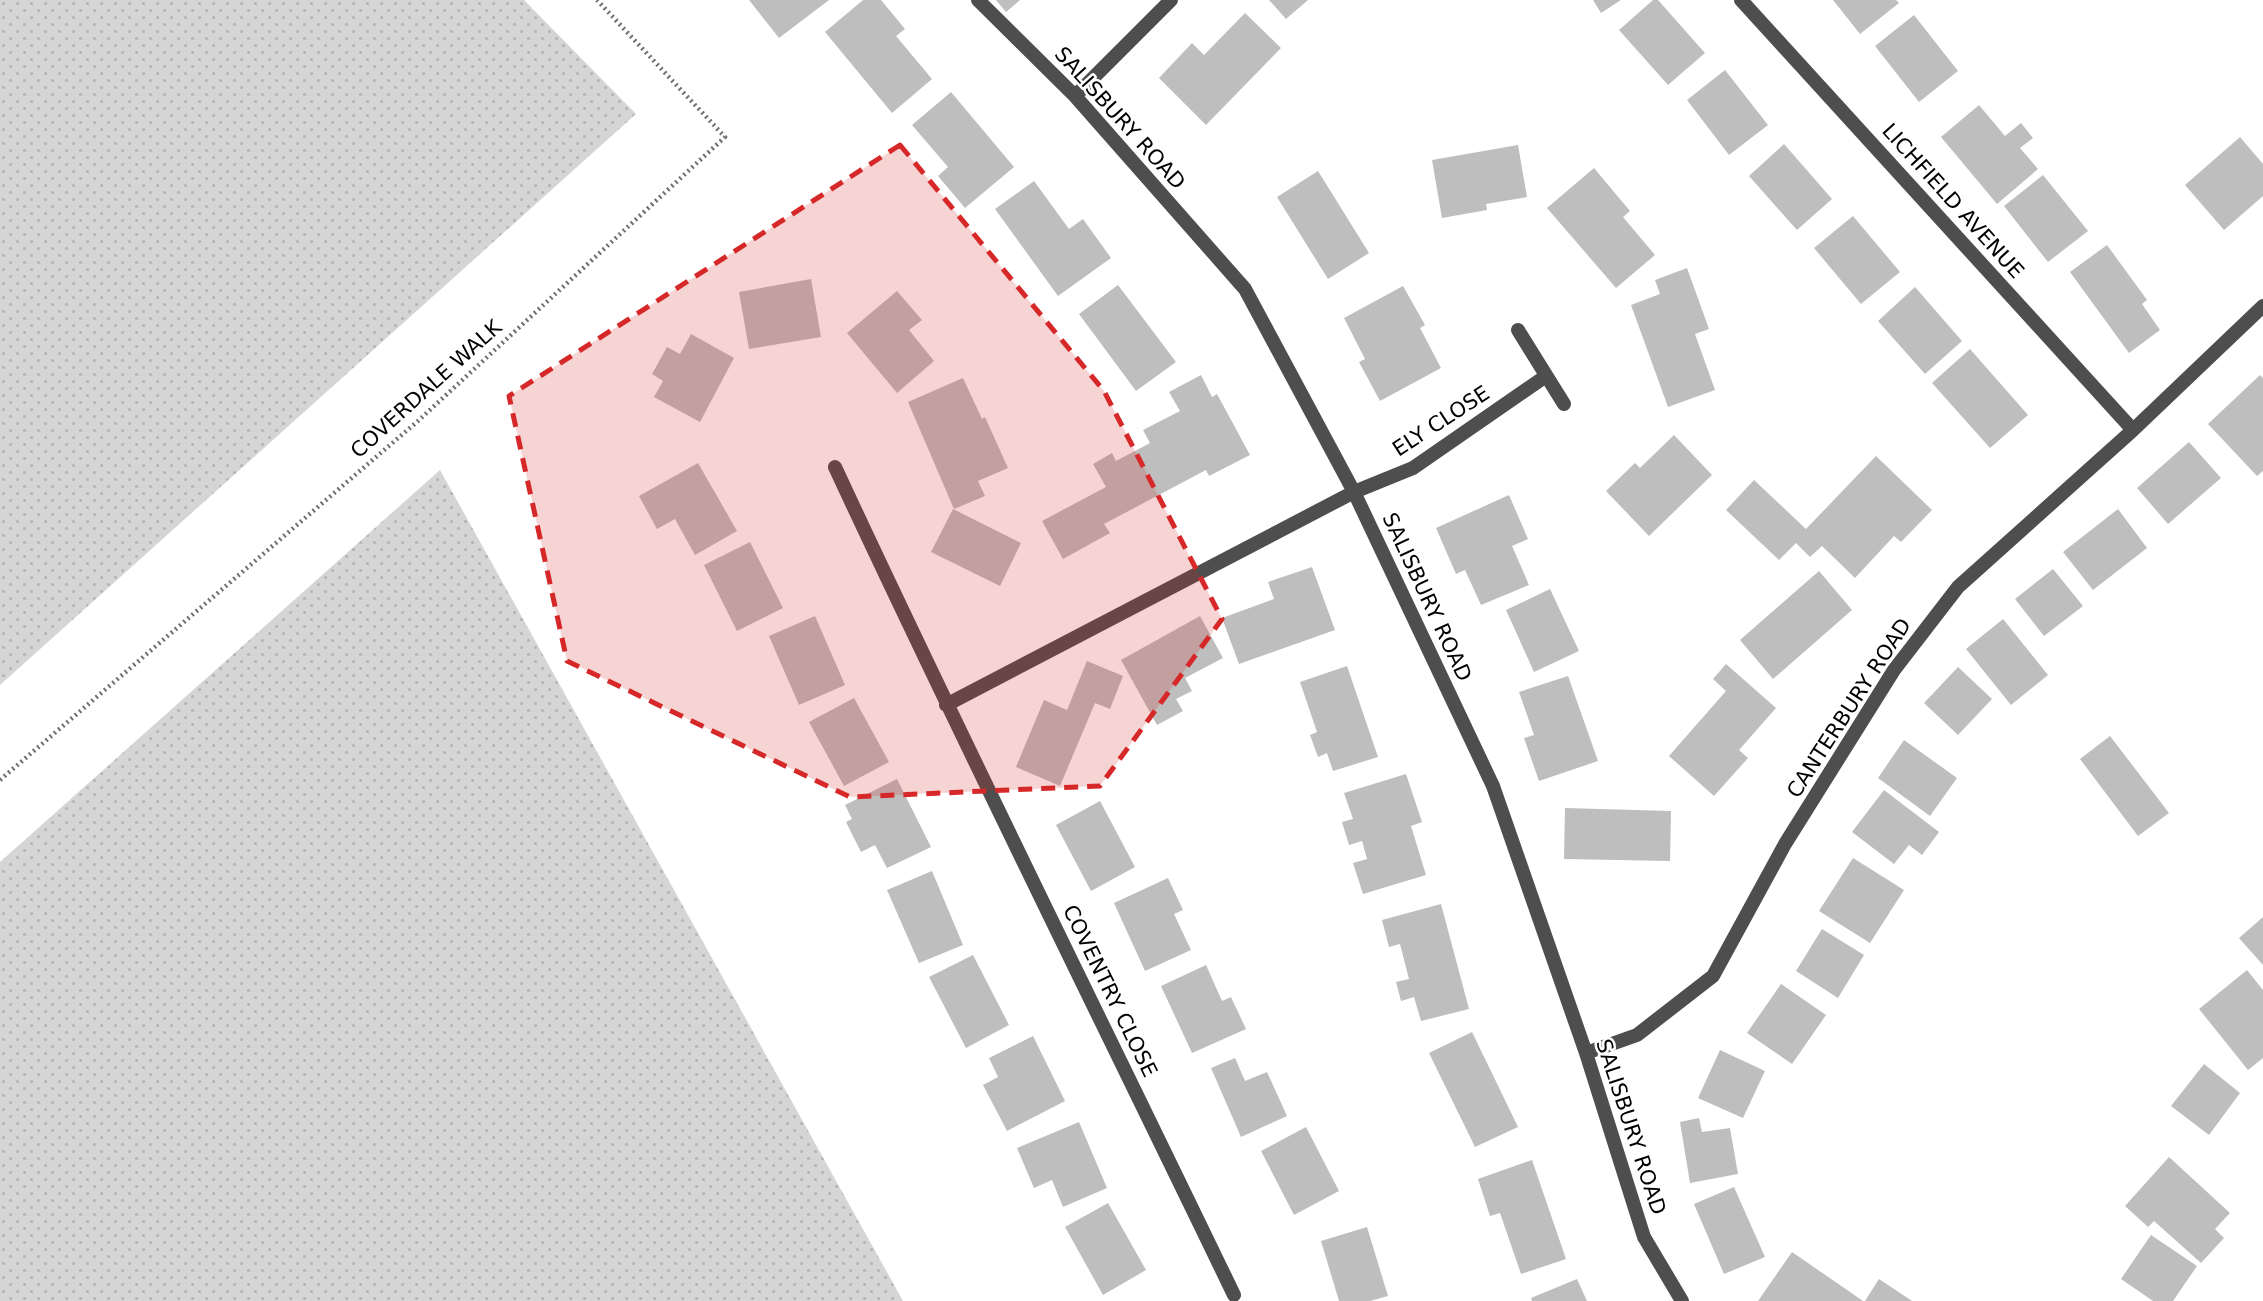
<svg xmlns="http://www.w3.org/2000/svg" width="2263" height="1301" font-family="'DejaVu Sans',sans-serif">
	<style>
		.park { fill: url(#park-dots) }
		.building { fill: #bebebe }
		.lines { fill: none; stroke-linecap: round; stroke-linejoin: round }
		.path { stroke: #707070; stroke-width: 4.5; stroke-dasharray: 2 3.5; stroke-linecap: butt }
		.minor { stroke: #4e4e4e; stroke-width: 14 }
		.marked { fill: #d62828; fill-opacity: 0.2; stroke: #d62828; stroke-width: 5; stroke-dasharray: 14 9; stroke-linejoin: round }
		.labels { text-anchor: middle; dominant-baseline: central; stroke-width: 5; stroke-linejoin: round; paint-order: stroke }
		.street-label { font-size: 21px; fill: #000; stroke: #fff }
	</style>
	<defs>
		<pattern id="park-dots" width="8" height="8" patternUnits="userSpaceOnUse" patternTransform="scale(1.75)"><rect width="8" height="8" fill="#d5d5d5"/><path d="M2 2h.1M6 6h.1" fill="none" stroke="#b5b5b5" stroke-width="1.8" stroke-linecap="round"/></pattern>
	</defs>
	<rect width="100%" height="100%" fill="#fff"/>
	<!-- park -->
	<path class="park" d="M0 0H524L636 114 0 685Z
		M440 470 903 1301H0V862Z"/>
	<!-- building -->
	<path class="building" d="M749 0H829L779 38Z
		M863 0H881L905 29 896 36 932 79 892 113 825 32Z
		M996 0H1020L1006 12Z
		M1269 0H1308L1286 19Z
		M1593 0H1621L1601 13Z
		M1653 0H1658L1705 53 1668 85 1619 30Z
		M1833 0H1896L1899 3 1860 34Z
		M1245 13 1281 48 1206 125 1159 78 1192 43 1204 55Z
		M1914 15 1958 71 1919 102 1875 46Z
		M1725 70 1768 125 1729 155 1687 100Z
		M951 92 1014 167 965 208 938 176 948 167 912 125Z
		M1979 105 2005 136 2021 123 2033 138 2020 148 2038 169 1997 204 1941 137Z
		M2240 137 2263 164V196L2224 230 2185 185Z
		M1784 144 1832 199 1797 230 1749 176Z
		M1518 145 1527 197 1486 204 1487 210 1442 218 1432 160Z
		M1594 168 1630 211 1623 217 1655 255 1616 288 1547 208Z
		M1318 171 1369 253 1328 279 1277 197Z
		M2043 175 2088 231 2048 262 2004 206Z
		M1034 181 1069 229 1083 219 1111 258 1058 296 995 209Z
		M1853 216 1900 272 1861 304 1814 248Z
		M2107 245 2147 300 2142 304 2160 330 2129 353 2070 272Z
		M1687 268 1709 329 1695 334 1715 390 1668 407 1631 305 1660 294 1655 280Z
		M811 279 821 337 749 349 739 292Z
		M1118 285 1176 362 1136 391 1079 314Z
		M1403 286 1425 325 1420 328 1441 368 1380 401 1359 362 1365 359 1344 318Z
		M1915 287 1962 341 1925 374 1878 321Z
		M897 291 922 320 909 330 934 361 897 393 847 333Z
		M691 334 734 358 700 422 654 397 663 381 652 374 667 347 680 354Z
		M1970 349 2028 415 1990 448 1932 383Z
		M1201 375 1212 397 1217 394 1250 455 1209 476 1206 470 1104 524 1110 533 1063 559 1042 521 1106 487 1093 464 1112 453 1116 461 1150 443 1143 430 1180 411 1169 392Z
		M2260 375 2263 378V471L2257 476 2208 424Z
		M963 378 982 419 985 417 1008 468 978 481 985 496 954 509 908 402Z
		M1674 435 1712 475 1649 536 1606 491 1635 463 1640 468Z
		M2189 442 2221 478 2168 524 2137 488Z
		M1876 456 1932 510 1901 542 1894 536 1855 578 1822 546 1810 557 1796 543 1779 560 1726 510 1754 480 1806 529Z
		M698 463 737 531 695 555 675 519 657 529 639 496Z
		M1509 495 1528 539 1512 546 1529 585 1481 605 1465 570 1456 574 1436 528Z
		M953 509 1021 543 1000 586 931 552Z
		M2118 509 2147 548 2093 590 2063 552Z
		M750 542 783 608 737 631 704 565Z
		M1312 567 1335 630 1239 664 1222 618 1274 599 1268 582Z
		M2053 569 2083 606 2044 636 2015 599Z
		M1819 571 1852 610 1773 679 1740 640Z
		M1550 589 1579 651 1534 672 1506 610Z
		M815 616 845 685 799 705 769 636Z
		M1200 616 1223 658 1185 678 1192 691 1176 699 1183 711 1157 725 1121 660Z
		M2003 619 2048 675 2011 705 1966 649Z
		M1087 661 1123 676 1110 709 1095 703 1060 786 1016 767 1044 700 1067 710Z
		M1726 664 1776 708 1739 750 1748 758 1714 796 1669 756 1726 691 1713 679Z
		M1347 666 1378 757 1333 771 1327 753 1318 757 1310 735 1317 732 1300 682Z
		M1958 667 1992 699 1958 735 1924 703Z
		M1568 676 1598 761 1539 781 1524 738 1534 735 1519 692Z
		M854 698 889 762 844 786 809 722Z
		M2110 736 2169 813 2138 836 2080 759Z
		M1904 740 1957 778 1930 816 1878 778Z
		M1406 774 1422 822 1411 826 1426 875 1363 894 1353 863 1367 859 1362 841 1349 845 1342 822 1353 819 1344 793Z
		M897 779 931 847 887 868 875 845 861 852 846 822 852 819 845 805Z
		M1884 790 1939 832 1922 855 1909 845 1894 864 1852 832Z
		M1100 801 1135 867 1091 891 1056 825Z
		M1565 808 1671 811 1670 861 1564 859Z
		M1853 858 1904 890 1870 943 1819 911Z
		M932 871 963 945 919 963 887 890Z
		M1168 878 1183 910 1174 914 1191 950 1145 971 1114 903Z
		M1441 904 1469 1009 1421 1021 1414 997 1401 1001 1396 982 1409 979 1400 944 1389 947 1382 920Z
		M2263 917V965L2239 938Z
		M1822 929 1864 955 1838 998 1796 971Z
		M973 955 1009 1025 966 1048 929 977Z
		M1206 965 1222 1001 1231 997 1246 1029 1192 1053 1161 986Z
		M2247 970 2263 990V1058L2248 1070 2199 1009Z
		M1781 984 1826 1015 1792 1064 1747 1033Z
		M1472 1032 1518 1127 1475 1147 1429 1053Z
		M1033 1036 1065 1101 1007 1131 983 1085 998 1077 989 1058Z
		M1720 1050 1765 1071 1743 1118 1698 1098Z
		M1235 1058 1245 1081 1267 1072 1287 1116 1241 1137 1211 1068Z
		M2204 1064 2240 1093 2209 1135 2171 1106Z
		M1699 1118 1702 1132 1730 1128 1738 1174 1690 1183 1680 1122Z
		M1079 1122 1107 1188 1063 1207 1052 1180 1034 1188 1017 1148Z
		M1306 1127 1339 1191 1294 1215 1261 1151Z
		M2169 1157 2230 1213 2215 1229 2224 1238 2201 1263 2154 1221 2148 1227 2125 1206Z
		M1532 1160 1566 1259 1521 1274 1500 1213 1490 1216 1478 1179Z
		M1734 1187 1765 1257 1724 1274 1694 1204Z
		M1108 1203 1146 1270 1103 1295 1065 1227Z
		M1367 1227 1388 1296 1370 1301H1339L1321 1241Z
		M2151 1235 2197 1266 2173 1301H2153L2121 1279Z
		M1792 1252 1863 1301H1758Z
		M1577 1279 1587 1301H1532L1531 1298Z
		M1879 1279 1912 1301H1865Z"/>
	<g class="lines">
		<!-- path -->
		<path class="path" d="M0 780 418 421 725 137 597 0"/>
		<!-- minor -->
		<path class="minor" d="M978 0 1075 96 1245 289 1354 492 1493 786 1586 1053 1644 1237 1682 1301
			M1741 0 2133 430
			M1075 96 1171 0
			M1518 330 1564 404
			M835 467C964 745 1101 1019 1234 1295
			M946 705 1354 492 1413 468 1546 376
			M1586 1053 1637 1035 1713 976 1785 844 1894 670 1958 587 2133 430 2263 306"/>
	</g>
	<!-- marked area -->
	<path class="marked" d="M900 145 1104 391 1222 619 1100 786 850 797 567 661 509 396Z"/>
	<g class="labels">
		<!-- street labels -->
		<g class="street-label">
			<text transform="translate(1120 118) rotate(48)">SALISBURY ROAD</text>
			<text transform="translate(1953 201) rotate(48)">LICHFIELD AVENUE</text>
			<text transform="translate(426 389) rotate(-42)">COVERDALE WALK</text>
			<text transform="translate(1441 421) rotate(-33)">ELY CLOSE</text>
			<text transform="translate(1427 597) rotate(65)">SALISBURY ROAD</text>
			<text transform="translate(1849 708) rotate(-57)">CANTERBURY ROAD</text>
			<text transform="translate(1110 991) rotate(64)">COVENTRY CLOSE</text>
			<text transform="translate(1631 1127) rotate(72)">SALISBURY ROAD</text>
		</g>
	</g>
</svg>
